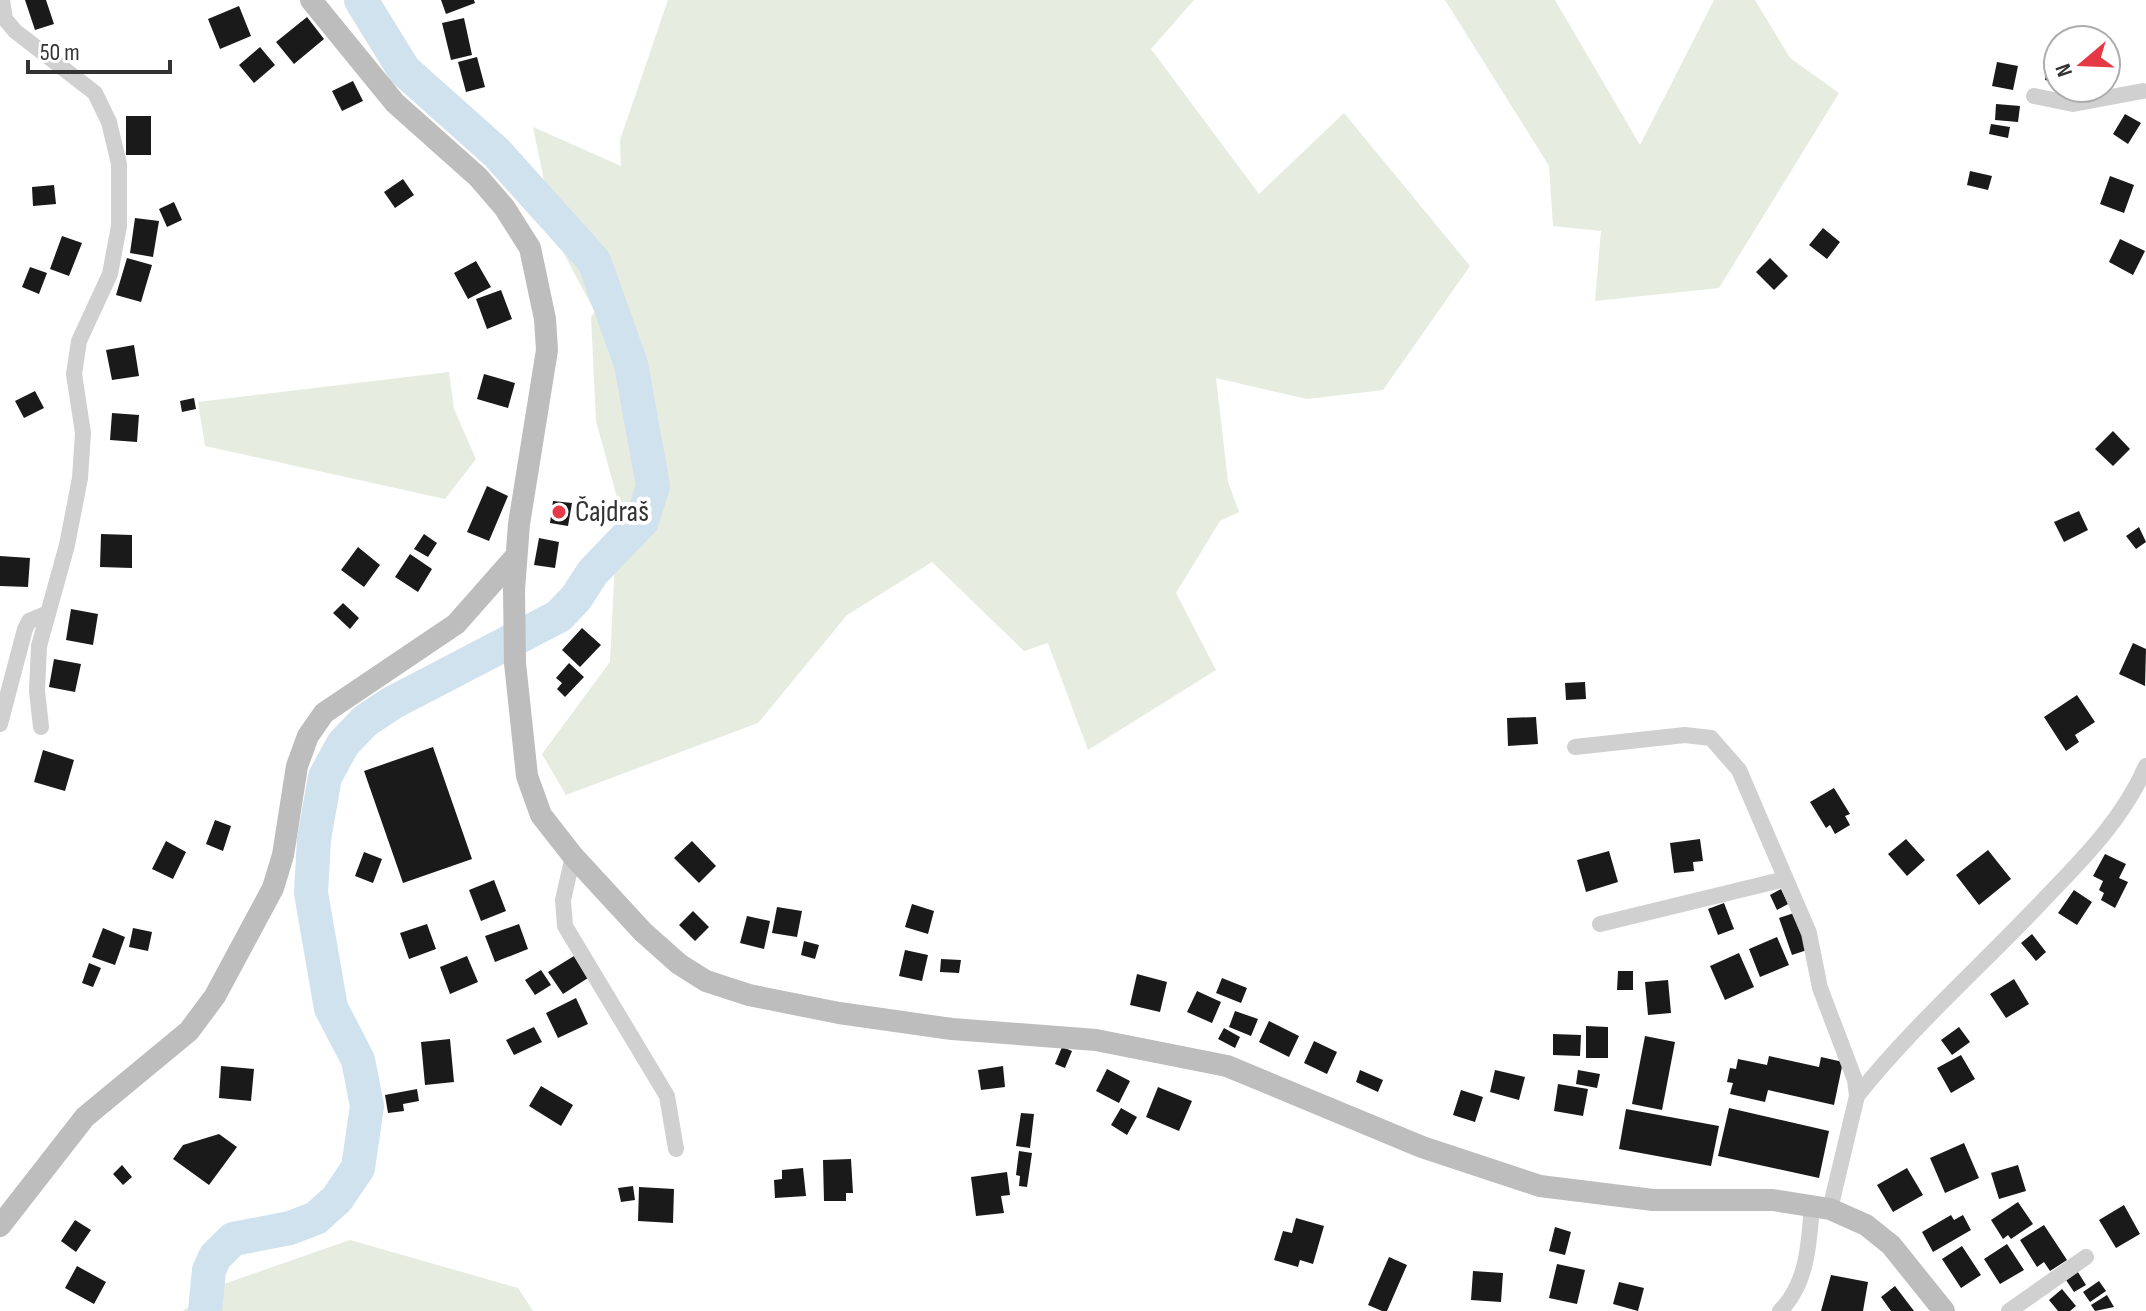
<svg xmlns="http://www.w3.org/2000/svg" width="2146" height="1311" font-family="'Sofia Sans Condensed',sans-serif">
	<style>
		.green { fill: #e6ecdf }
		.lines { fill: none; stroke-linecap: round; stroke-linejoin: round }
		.river { stroke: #cfe2ee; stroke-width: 34 }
		.building { fill: #1a1a1a }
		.street { stroke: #d0d0d0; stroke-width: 16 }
		.secondary { stroke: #bdbdbd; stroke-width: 22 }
		.poi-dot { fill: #e63946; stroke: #fff; stroke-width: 3 }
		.labels { text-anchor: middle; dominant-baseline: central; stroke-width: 8; stroke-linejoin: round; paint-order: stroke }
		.poi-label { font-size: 30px; fill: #333; stroke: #fff; text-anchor: start }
	</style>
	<rect width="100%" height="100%" fill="#fff"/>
	<!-- green -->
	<path class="green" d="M668 0H1194L1151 49 1259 194 1344 113 1470 266 1383 390 1307 399 1216 378 1228 482 1239 512 1220 521 1176 593 1216 670 1088 750 1048 643 1024 651 932 562 847 615 758 723 566 795 542 754 610 662 618 501 596 421 591 317 595 312 556 239 533 127 621 166 620 140Z
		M1445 0H1555L1640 145 1714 0H1755L1790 58 1839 93 1719 288 1595 301 1601 231 1553 226 1549 166Z
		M449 372 454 409 476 459 445 499 205 446 198 402Z
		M350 1240 518 1288 533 1311H183L215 1287Z"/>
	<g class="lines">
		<!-- river -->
		<path class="river" d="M205 1311 209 1270 215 1257 233 1239 290 1228 316 1218 337 1199 358 1168 367 1106 358 1060 331 1008 311 893 314 839 325 777 343 744 365 721 392 703 559 616 576 598 593 572 642 521 653 486 631 364 594 261 497 153 404 70 361 0"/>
	</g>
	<!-- building -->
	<path class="building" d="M25 0H46L54 24 35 30Z
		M441 0H474L475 3 446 14Z
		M239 6 251 36 220 49 208 19Z
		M307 17 324 39 294 64 276 42Z
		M464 18 472 55 451 60 442 23Z
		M260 47 275 65 254 83 239 65Z
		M2049 55 2058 56V83L2045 80Z
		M477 57 485 87 466 92 458 62Z
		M1997 62 2018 66 2013 90 1992 86Z
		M353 81 363 101 342 111 332 91Z
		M1996 104 2020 106 2018 122 1995 120Z
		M2125 114 2141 123 2128 144 2113 134Z
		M126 116H151V155H126Z
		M1991 124 2010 127 2008 138 1989 134Z
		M1970 171 1992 176 1988 190 1967 185Z
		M2110 176 2134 185 2124 213 2100 204Z
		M403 179 414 195 395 208 384 192Z
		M54 185 56 204 33 206 32 187Z
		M174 202 182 220 167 227 159 209Z
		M135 218 159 221 153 257 130 253Z
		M1823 228 1840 242 1827 259 1809 245Z
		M62 236 82 243 69 276 50 269Z
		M2120 239 2145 251 2133 275 2109 262Z
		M127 258 152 265 141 302 116 295Z
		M1770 258 1788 276 1774 290 1756 272Z
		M476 261 491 287 468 299 454 273Z
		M30 267 47 273 39 294 22 287Z
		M501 290 512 319 487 329 476 299Z
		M134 345 139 376 112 380 106 350Z
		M484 374 515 383 508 408 477 399Z
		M35 391 44 408 24 418 15 401Z
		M194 398 196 409 182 412 180 401Z
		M112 413 139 415 137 442 110 440Z
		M2113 431 2130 449 2113 466 2095 449Z
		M487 486 508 496 489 541 467 532Z
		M553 501 572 503 568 526 550 523Z
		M2079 511 2088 530 2064 542 2054 522Z
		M2139 527 2146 542 2136 549 2126 536Z
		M101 534 132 535V568L100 567Z
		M424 534 437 543 428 557 414 549Z
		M539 538 559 542 555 568 534 565Z
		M358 547 380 565 364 587 341 570Z
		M410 554 432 569 418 592 395 577Z
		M0 556 30 558 28 587 0 586Z
		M343 603 359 618 350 629 333 613Z
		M71 609 98 614 93 645 66 640Z
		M582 628 601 645 580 667 562 650Z
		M2133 643 2146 649 2145 686 2119 674Z
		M54 659 81 664 75 692 49 687Z
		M569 663 584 677 565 697 557 689 562 683 556 678Z
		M1585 682 1586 699 1566 700 1565 683Z
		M2077 695 2095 722 2075 735 2079 742 2066 751 2044 717Z
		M1536 717 1538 744 1508 746 1507 718Z
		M433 747 472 859 403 883 364 771Z
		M43 750 74 760 65 791 34 782Z
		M1834 788 1850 814 1845 816 1850 825 1835 834 1830 825 1826 828 1810 802Z
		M215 820 231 826 223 851 206 844Z
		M1700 839 1703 861 1693 862 1694 871 1674 873 1670 843Z
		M1906 839 1925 860 1907 876 1888 854Z
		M166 841 186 852 173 879 152 869Z
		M692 841 716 866 699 883 674 858Z
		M1988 850 2011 879 1979 905 1956 875Z
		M1609 851 1618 882 1586 892 1577 860Z
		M364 852 382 859 373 883 355 876Z
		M2105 854 2126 864 2119 878 2128 882 2115 908 2101 900 2104 893 2099 890 2103 881 2093 876Z
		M494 880 506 911 481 921 469 890Z
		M1781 889 1788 904 1777 910 1770 895Z
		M2074 890 2092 902 2077 925 2058 913Z
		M1724 903 1734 929 1718 935 1708 909Z
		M912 904 934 911 928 934 905 927Z
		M777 907 802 911 797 937 772 933Z
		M693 911 709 927 695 941 679 925Z
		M1794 913 1807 950 1792 955 1779 918Z
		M747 916 770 921 764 949 740 943Z
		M427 924 436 949 409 959 400 933Z
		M519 924 528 949 495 962 485 936Z
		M103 928 125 937 115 965 92 957Z
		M133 928 152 932 148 951 129 947Z
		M2032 934 2046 952 2036 961 2021 943Z
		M1777 937 1789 965 1760 977 1749 949Z
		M804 941 819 945 815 959 801 955Z
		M905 950 928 955 922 981 899 976Z
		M1739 953 1754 987 1725 1000 1710 966Z
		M467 956 478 982 450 994 440 967Z
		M574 956 588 978 563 994 548 972Z
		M941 959 961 960 959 973 940 972Z
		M89 963 101 968 93 987 82 983Z
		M541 970 551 985 535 995 525 980Z
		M1618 971H1633V990H1617Z
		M1137 974 1167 982 1160 1012 1130 1005Z
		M1222 978 1247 988 1241 1003 1216 993Z
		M2014 979 2029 1004 2006 1018 1990 994Z
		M1668 980 1671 1013 1648 1015 1645 982Z
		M1197 991 1221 1002 1212 1023 1187 1012Z
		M576 998 588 1024 558 1038 546 1013Z
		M1235 1011 1258 1019 1251 1036 1229 1027Z
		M1269 1021 1299 1036 1289 1057 1259 1042Z
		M1586 1026 1608 1027V1058H1586Z
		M534 1027 542 1042 514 1055 506 1040Z
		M1959 1027 1970 1042 1952 1055 1941 1040Z
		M1224 1028 1240 1037 1235 1048 1218 1039Z
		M1553 1034 1581 1035 1580 1056 1553 1055Z
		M1645 1036 1675 1042 1662 1110 1632 1104Z
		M450 1039 454 1082 425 1085 421 1042Z
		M1314 1041 1337 1052 1327 1074 1304 1063Z
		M1062 1047 1072 1051 1065 1068 1055 1064Z
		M1961 1055 1975 1079 1951 1093 1937 1068Z
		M1769 1056 1819 1067 1821 1057 1843 1062 1834 1105 1768 1090 1765 1102 1730 1094 1733 1083 1727 1082 1730 1068 1736 1069 1738 1059 1767 1065Z
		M221 1066 254 1069 251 1101 219 1098Z
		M1003 1066 1005 1087 981 1090 978 1070Z
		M1107 1069 1130 1081 1119 1103 1096 1091Z
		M1360 1070 1383 1080 1378 1092 1356 1082Z
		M1495 1070 1525 1077 1519 1100 1490 1092Z
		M1578 1070 1600 1074 1597 1088 1576 1084Z
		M1558 1084 1588 1089 1583 1116 1554 1111Z
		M541 1086 573 1105 561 1126 529 1106Z
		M1158 1087 1192 1101 1179 1131 1146 1117Z
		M417 1089 419 1101 403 1104 404 1111 388 1113 385 1095Z
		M1461 1090 1483 1097 1475 1122 1453 1115Z
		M1121 1108 1137 1117 1127 1135 1111 1125Z
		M1729 1108 1829 1131 1819 1178 1718 1156Z
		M1626 1109 1719 1126 1711 1166 1619 1149Z
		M1021 1113 1034 1114 1030 1148 1016 1146Z
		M219 1134 237 1147 209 1185 173 1159 183 1145Z
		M1964 1143 1979 1178 1945 1193 1930 1158Z
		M1019 1151 1032 1153 1027 1187 1019 1186 1020 1176 1016 1175Z
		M851 1159 853 1193H846V1201H824L823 1160Z
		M122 1165 132 1177 123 1185 113 1174Z
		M2018 1165 2026 1191 1999 1199 1991 1173Z
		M803 1168 806 1196 775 1198 774 1180 782 1179V1170Z
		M1907 1168 1923 1195 1893 1212 1877 1185Z
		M1007 1172 1010 1195 1001 1196 1004 1213 976 1216 971 1177Z
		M633 1186 635 1200 621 1202 618 1188Z
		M639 1187 674 1189 673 1223 638 1221Z
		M2018 1202 2033 1224 2011 1239 2008 1235 2003 1239 1991 1220Z
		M2124 1205 2140 1234 2116 1248 2099 1220Z
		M1951 1215 1954 1220 1963 1215 1971 1230 1933 1252 1922 1232Z
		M1296 1218 1324 1226 1313 1264 1300 1260 1298 1267 1274 1260 1283 1231 1292 1233Z
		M75 1220 91 1230 76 1252 61 1241Z
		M2044 1225 2067 1260 2050 1271 2044 1262 2037 1267 2020 1240Z
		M1555 1227 1571 1232 1565 1255 1549 1251Z
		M2007 1244 2024 1270 2000 1284 1984 1259Z
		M1962 1246 1981 1275 1961 1288 1942 1259Z
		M1389 1257 1407 1265 1387 1311H1382L1368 1305Z
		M1557 1264 1585 1270 1577 1304 1549 1298Z
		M77 1266 106 1282 94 1304 65 1288Z
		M2076 1269 2086 1285 2074 1292 2064 1277Z
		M1473 1271 1503 1273 1501 1302 1471 1300Z
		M1831 1275 1868 1282 1863 1311H1821Z
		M2099 1281 2106 1291 2090 1302 2083 1292Z
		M1619 1282 1644 1288 1638 1311 1613 1304Z
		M1895 1286 1914 1311H1891L1881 1297Z
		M2062 1289 2076 1306 2070 1311H2058L2049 1300Z
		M2107 1295 2114 1307 2095 1311 2091 1305Z"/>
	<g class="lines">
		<!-- street -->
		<path class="street" d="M2 0 5 19 15 31 95 93 109 122 119 164V226L110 274 79 341 74 374 83 433 80 478 67 545 39 646 37 691 41 727
			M2034 96 2073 104 2143 91
			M0 724 25 629 29 621 46 614
			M1575 747 1685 735 1711 738 1739 770 1809 933 1820 988 1855 1080 1857 1096 1830 1209
			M573 856 563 900 565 926 667 1096 676 1149
			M1600 924 1785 879
			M1857 1096C1915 1023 1987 961 2051 892 2087 855 2125 815 2146 766
			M1780 1311C1808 1283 1809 1242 1812 1205
			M2009 1311 2086 1257"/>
		<!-- secondary -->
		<path class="secondary" d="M311 0 395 103 478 177 504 207 530 248 545 319 547 350 519 524 514 590 515 663 527 776 541 815 573 856 643 932 679 964 706 981 749 995 839 1013 952 1029 1096 1040 1227 1066 1422 1147 1540 1186 1653 1200H1773L1830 1209 1866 1225 1891 1245 1944 1311
			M0 1226 85 1117 189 1031 215 996 273 888 283 855 297 766 308 736 324 713 456 624 516 556"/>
	</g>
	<!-- markers -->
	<circle class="poi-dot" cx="559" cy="512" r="8"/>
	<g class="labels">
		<!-- poi labels -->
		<g class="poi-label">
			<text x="575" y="512">Čajdraš</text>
		</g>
	</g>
	<!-- north arrow -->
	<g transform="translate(2082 64) rotate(251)"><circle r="38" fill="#ffffff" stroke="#adadad" stroke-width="2"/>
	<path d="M0-6L14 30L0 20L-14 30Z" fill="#e63946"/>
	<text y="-12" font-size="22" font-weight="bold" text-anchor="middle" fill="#333333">N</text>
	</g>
	<!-- scale -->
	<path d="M28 60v12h142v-12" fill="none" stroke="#333333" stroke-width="4"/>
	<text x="40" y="60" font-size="24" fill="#333333" stroke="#ffffff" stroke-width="6" paint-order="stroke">50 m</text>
</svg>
